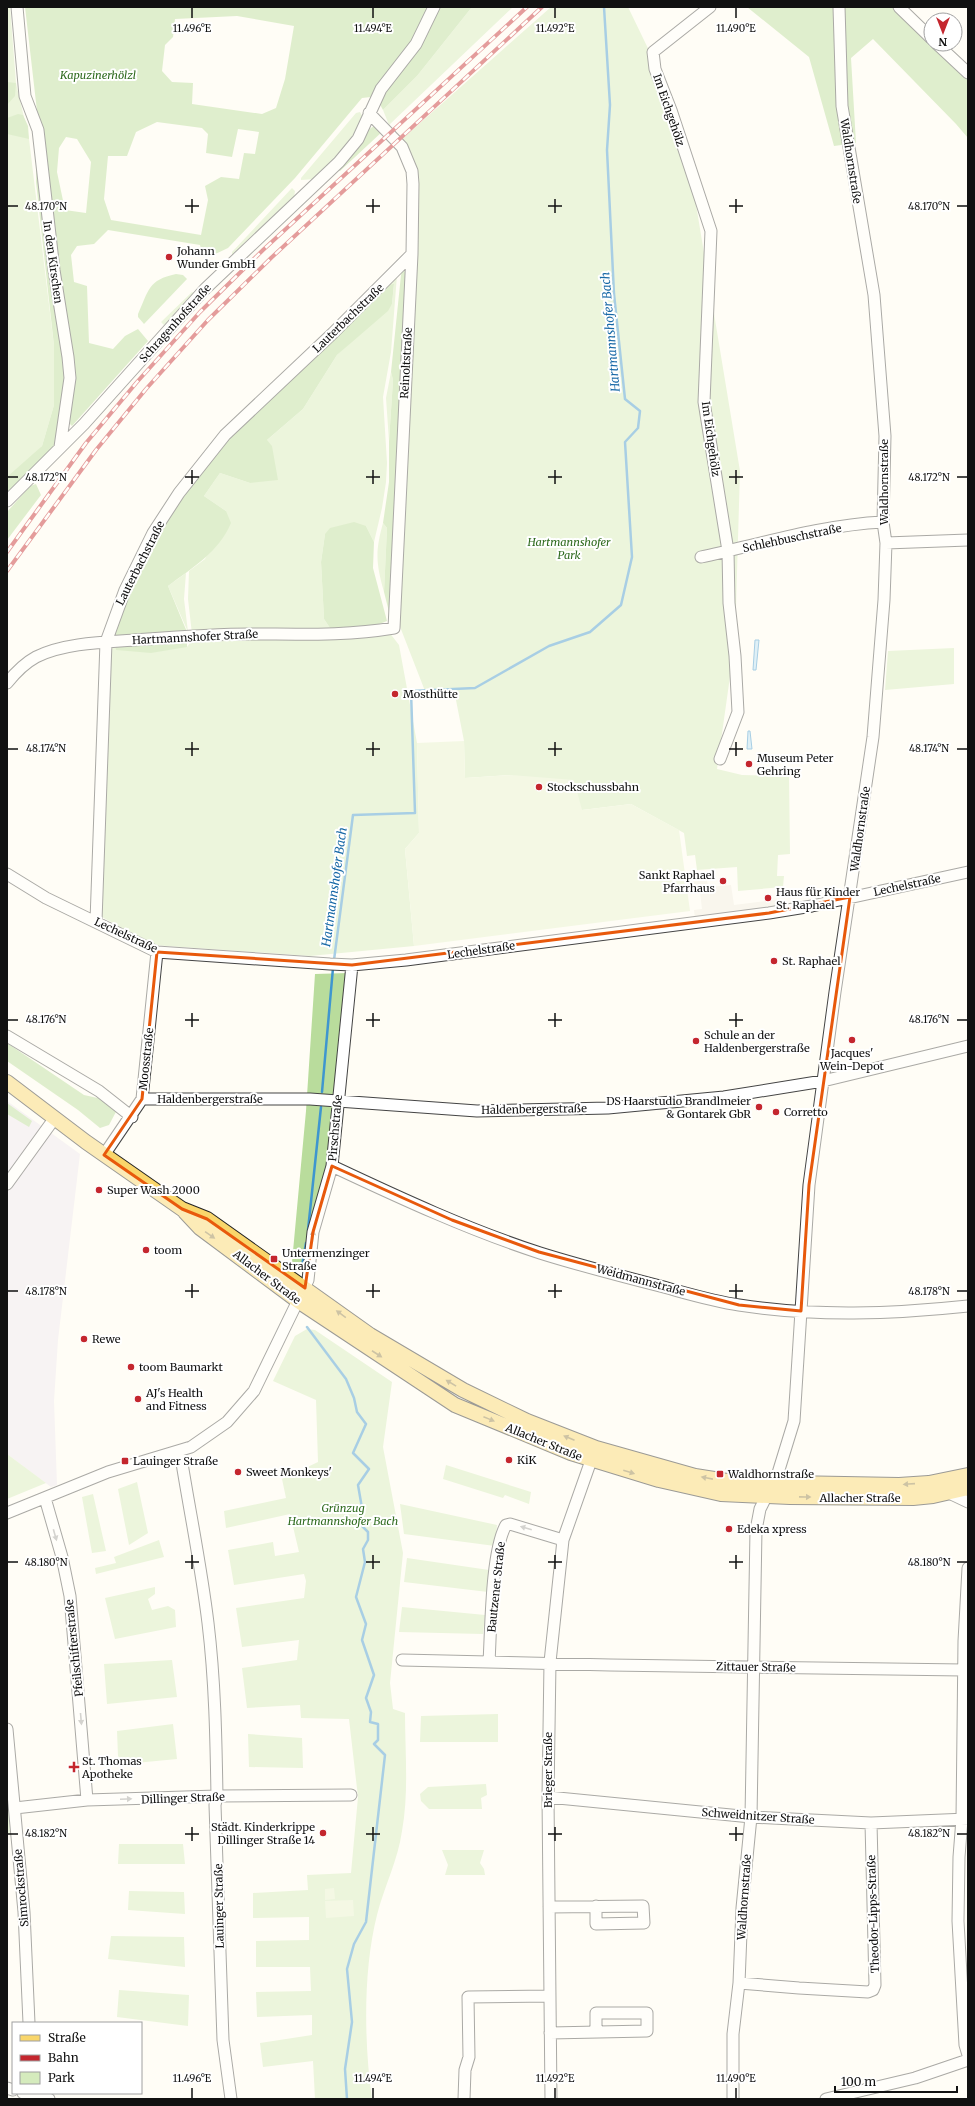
<svg xmlns="http://www.w3.org/2000/svg" width="975" height="2106" font-family="Merriweather,serif">
	<style>
		.industrial { fill: #eee6ef }
		.green { fill: #d5ebbd }
		.forest { fill: #b9dc9c; fill-rule: evenodd }
		.pitch { fill: #e6f2cf }
		.plaza { fill: #f1ede2 }
		.water { fill: #b9e0f7; stroke: #3f96cf }
		.lines { fill: none; stroke-linecap: round; stroke-linejoin: round }
		.stream { stroke: #3f96cf; stroke-width: 2.5 }
		.minor-casing { stroke: #444; stroke-width: 13 }
		.major-casing { stroke: #222; stroke-width: 16 }
		.minor { stroke: #fff; stroke-width: 11 }
		.major { stroke: #f9d66b; stroke-width: 14 }
		.rail-casing { stroke: #c4262e; stroke-width: 4 }
		.rail { stroke: #fff; stroke-width: 2.5; stroke-dasharray: 8; stroke-linecap: butt }
		.oneway { fill: #917d42 }
		.oneway2 { fill: #a0a0a0 }
		.marked { fill: none; stroke: #e8590c; stroke-width: 3; stroke-linejoin: round }
		.ticks { fill: none; stroke: #111; stroke-width: 1.5 }
		.poi-dot { fill: #c4262e; stroke: #fff; stroke-width: 1.5 }
		.labels { text-anchor: middle; dominant-baseline: central; stroke-width: 4; stroke-linejoin: round; paint-order: stroke }
		.park-label { font-size: 11px; font-style: italic; fill: #2f6b1f; stroke: #fff }
		.street-label { font-size: 11px; fill: #111; stroke: #fff }
		.poi-label { font-size: 11px; fill: #111; stroke: #fff; text-anchor: start }
		.water-label { font-size: 12px; font-style: italic; fill: #1768a6; stroke: #fff }
		.ticks-label { font-size: 10px; text-anchor: middle; fill: #111; stroke: #fff; stroke-width: 4; stroke-linejoin: round; paint-order: stroke }
	</style>
	<rect width="100%" height="100%" fill="#fffdf5"/>
	<!-- industrial -->
	<path class="industrial" d="M7 1101 80 1154 58 1340 54 1401 57 1485 51 1487 7 1454Z"/>
	<!-- green -->
	<path class="green" d="M7 7H10L16 83 29 139 54 346V405L42 446 7 484Z
		M472 7H513L389 125 383 110 417 76Z
		M551 7H628L657 67 688 156 740 471 735 641 717 769 742 775 789 776 790 854 778 855 777 876H784L783 887 738 891 737 867 697 870 695 855 687 856 684 833 631 804 582 810 511 775 465 778 464 741 455 695 425 691 397 619 413 265 405 148 402 139Z
		M360 112 364 119 346 149 315 179 301 180V178L356 113Z
		M292 188 295 191 294 198 234 255H232V252Z
		M397 275 391 352 383 397 387 463 386 482 382 508 374 542 366 526 325 534 321 562 324 619 332 631 192 634 188 599 189 571 205 559 226 511 204 496 220 473 250 483 266 441 303 409 337 355 392 304 394 285H387Z
		M192 292 194 293 164 325 161 322Z
		M391 372 393 380 389 441 386 398Z
		M383 523 387 528 384 592C376 563 375 552 383 523Z
		M186 573 184 599 188 632 168 586Z
		M389 632 399 645 417 743 419 833 405 849 414 946 310 956 153 945 100 916 110 650 115 645 187 647 192 640Z
		M954 648V684L885 690 888 651Z
		M307 1329 315 1330 392 1382 383 1447 403 1553 390 1683 393 1709 405 1713C405 1752 409 1793 402 1831 398 1860 384 1887 377 1915 363 1970 364 2043 372 2099H315L313 2061 263 2067 260 2043 312 2035V2015L257 2017 256 1992 311 1991 310 1967H256V1941L309 1940V1917L253 1918V1893L308 1890 307 1875 351 1873 358 1797 349 1719 301 1718 300 1705 247 1708 242 1668 297 1660 299 1640 242 1647 236 1608 304 1598 306 1581 304 1574 234 1585 228 1550 273 1542 275 1556 299 1552 290 1514 226 1528 224 1511 286 1498 282 1479 318 1462 316 1400 273 1381 295 1336Z
		M7 1454 46 1483 7 1499Z
		M446 1465 531 1492 529 1504 505 1495 503 1498 443 1479Z
		M137 1482 148 1533 129 1545 118 1489Z
		M93 1494 106 1551 92 1553 82 1497Z
		M400 1504 497 1525 495 1546 404 1534Z
		M159 1540 164 1557 96 1574 95 1568 116 1563 114 1557Z
		M407 1558 489 1570 488 1592 404 1582Z
		M155 1587V1594L148 1599 152 1610 168 1606 175 1610 176 1627 115 1639 105 1598Z
		M402 1607 485 1615 483 1634 399 1632Z
		M172 1660 177 1697 107 1704 104 1664Z
		M498 1714V1742H420L421 1716Z
		M173 1724 177 1759 125 1764 118 1756 117 1731Z
		M248 1734 302 1738 303 1768 249 1767Z
		M486 1784 487 1795 481 1798 482 1809H429L421 1801 420 1794 428 1787Z
		M10 1788 14 1833 7 1834V1789Z
		M119 1844H183L185 1864H118Z
		M442 1850H484L480 1863 484 1869 485 1875H445L448 1865Z
		M129 1891 184 1892 185 1914 128 1910Z
		M111 1936 184 1937 185 1967 108 1959Z
		M119 1990 189 1995 188 2026 117 2017Z"/>
	<!-- forest -->
	<path class="forest" d="M25 7H431L413 42 371 97 362 98 295 178 228 248 209 257 203 256 200 245 108 230 94 244 77 246 71 255 74 282 87 286 89 343 113 349 125 336 138 329 148 341 72 426 68 422 50 452 7 495V477L42 446 54 405V346L36 182 37 111ZM237 16 294 26 285 79 276 108 262 114 192 104 193 83 172 82 162 71 165 45 173 37 175 19ZM157 122 202 128 208 134 206 153 232 157 238 129 259 132 255 154 244 153 239 179 221 177 205 186 208 200 201 235 111 220 104 199 108 156H127L136 132ZM66 137 77 139 91 162 86 213 65 210 57 172 59 148Z
		M437 7H472L417 76 383 110 378 101Z
		M747 7H899L931 38V44H937L968 73V138L956 124 873 39 851 58 856 143 834 146 809 57Z
		M7 82 16 83 15 96 7 105Z
		M18 114 23 115 28 126 29 139 7 134V118Z
		M374 126 383 131 340 171 337 170 368 130Z
		M403 268 406 274 390 616 384 592 387 528 383 523 389 482V441L393 380 391 372 401 275Z
		M176 274 183 275 187 279 144 324 138 317V314C149 290 148 280 176 274Z
		M394 284 392 304 388 311 337 355 303 409 267 440 272 446 278 480 250 483 220 473 204 496 226 511 231 523C219 552 192 568 168 586L187 632V647L151 653 116 650 113 633 128 592 157 535 181 495 213 455 269 398 387 285Z
		M36 484 41 495 7 540V512L30 486Z
		M354 522 366 526 374 542 373 568 387 621 366 629 332 631 324 619 321 562 325 534 330 528Z
		M348 973 329 1166 306 1270 292 1262 306 1111 315 974Z
		M7 1043 84 1095 102 1099 118 1108 109 1125 100 1128 78 1110 7 1061Z
		M7 1103 32 1121 29 1127 7 1114Z"/>
	<!-- pitch -->
	<path class="pitch" d="M464 741 465 778 511 775 574 780 582 810 631 804 679 830 690 911 414 946 405 849 419 833 417 743Z
		M334 1888 335 1899 325 1900V1889Z
		M353 1900 354 1916 326 1918 325 1901Z"/>
	<!-- plaza -->
	<path class="plaza" d="M707 880 708 887 731 885 734 905 781 899 779 909 695 919 694 910 702 909 700 892H692L690 882Z"/>
	<!-- water -->
	<path class="water" d="M755 640H759L756 670H753Z
		M748 731H750L752 749H747Z"/>
	<g class="lines">
		<!-- stream -->
		<path class="stream" d="M334 960 353 815 415 813 411 691 475 688 549 646 590 632 621 605 632 557 625 442 638 428 640 411 625 399 614 294 607 150 610 105 604 7
			M322 1092 333 968
			M308 1230 321 1107
			M302 1266 306 1243
			M307 1327 346 1379 354 1398 357 1412 366 1424 353 1453 369 1469 358 1485 362 1508 359 1523 368 1532V1540L363 1549 365 1562 356 1597 366 1624 362 1640 374 1675 366 1698 371 1712 370 1722 378 1724V1740L374 1744 385 1755 366 1922 354 1944 347 1969 352 2022 345 2069 347 2099"/>
		<defs>
			<path id="minor" d="M17 7 25 96 38 130 54 270 68 357 70 378 60 447
				M710 7 653 52 655 69 671 110 711 231 704 402 728 551 729 603 735 656 738 712 720 759
				M899 7 931 38
				M937 44 968 73
				M7 501 84 424 205 289 339 162 358 139 381 89 416 44 434 7
				M886 543 968 540
				M701 557C761 544 822 525 883 522
				M7 683C15 673 25 663 36 657 63 643 105 642 134 640 174 637 213 634 252 634 300 634 346 636 394 628L412 254 413 184 412 171 402 147 369 113
				M7 874 46 898 157 952 330 964 352 965 406 960 769 913 812 906 968 872
				M96 921 106 642 125 590 153 533 179 493 225 435 333 333 412 254
				M7 1036 99 1091 132 1117
				M142 1099H310L477 1111 608 1108 724 1097 823 1081 968 1046
				M104 1155 142 1099 157 952
				M332 1166C400 1198 469 1230 540 1253 578 1265 617 1275 656 1285 683 1292 711 1301 739 1305 816 1317 892 1314 968 1306
				M7 1184 54 1119
				M180 1451C189 1508 201 1565 208 1623 215 1681 216 1738 217 1796L215 1805 223 2040 231 2099
				M949 1493 968 1502
				M45 1498 62 1557 70 1596 87 1800
				M7 1513 108 1472 191 1447 227 1422 254 1391 308 1280 313 1232 332 1166 352 965
				M968 1568 964 1641 962 1819 959 1857 958 1921 965 2045 968 2055
				M402 1660 610 1665 963 1670
				M489 1662C491 1630 491 1551 506 1525L510 1524 563 1540
				M7 1729 24 1912 29 2023
				M548 1797 751 1817 871 1823 967 1819
				M15 1808 87 1800 217 1796 351 1795
				M549 1907 643 1906 644 1923 596 1924V1906
				M739 1983 799 1988 868 1992 873 1990 875 1985 871 1823
				M550 2033 647 2031V2013H596V2032
				M7 2088 13 2090
				M23 2093 49 2099
				M464 2099 465 2070 469 2057 468 1997 550 1996
				M551 2099 548 1797 550 1662 563 1540 594 1452
				M733 2099V2034L739 1983 742 1908 751 1817 756 1530 760 1509 778 1473 794 1421 809 1185 835 992 873 737 884 600 886 543 883 522 885 436 874 295 842 106 839 7
				M826 2099 915 2078 968 2060"/>
			<path id="major" d="M7 1082 86 1142 182 1209 207 1219 370 1335 463 1390 527 1421 596 1448 695 1476 733 1482 899 1485 929 1483 968 1475
				M185 1212 200 1228 298 1301 455 1405 571 1453 659 1480 721 1494 790 1497 913 1498 933 1496 968 1488"/>
		</defs>
		<!-- minor casing -->
		<use href="#minor" class="minor-casing"/>
		<!-- major casing -->
		<use href="#major" class="major-casing"/>
		<!-- minor -->
		<use href="#minor" class="minor"/>
		<!-- major -->
		<use href="#major" class="major"/>
		<defs>
			<path id="rail" d="M7 552 86 443 137 382 200 312 263 250 527 7
				M7 571 96 450 146 389 208 320 271 258 542 7"/>
		</defs>
		<!-- rail casing -->
		<use href="#rail" class="rail-casing"/>
		<!-- rail -->
		<use href="#rail" class="rail"/>
	</g>
	<!-- one-way arrows -->
	<defs><path id="oneway-solid" d="M-6-.8H1V-3.2L6.5 0L1 3.2V.8H-6Z"/></defs>
	<g class="oneway">
		<use href="#oneway-solid" transform="translate(210 1235) rotate(35)"/>
		<use href="#oneway-solid" transform="translate(341 1314) rotate(-144)"/>
		<use href="#oneway-solid" transform="translate(377 1354) rotate(33)"/>
		<use href="#oneway-solid" transform="translate(451 1383) rotate(-149)"/>
		<use href="#oneway-solid" transform="translate(489 1419) rotate(22)"/>
		<use href="#oneway-solid" transform="translate(569 1438) rotate(-157)"/>
		<use href="#oneway-solid" transform="translate(629 1472) rotate(17)"/>
		<use href="#oneway-solid" transform="translate(707 1478) rotate(-169)"/>
		<use href="#oneway-solid" transform="translate(909 1484) rotate(176)"/>
		<use href="#oneway-solid" transform="translate(805 1497) rotate(1)"/>
	</g>
	<g class="oneway2">
		<use href="#oneway-solid" transform="translate(313 1236) rotate(-83)"/>
		<use href="#oneway-solid" transform="translate(526 1528) rotate(-164)"/>
		<use href="#oneway-solid" transform="translate(55 1535) rotate(74)"/>
		<use href="#oneway-solid" transform="translate(81 1719) rotate(85)"/>
		<use href="#oneway-solid" transform="translate(126 1799) rotate(-2)"/>
	</g>
	<!-- marked area -->
	<path d="M0 0H975V2106H0ZM850 897 809 1185 801 1311 739 1305 539 1252 452 1220 332 1166 313 1232 305 1288 207 1219 182 1209 104 1155 142 1099 157 952 352 965 769 913Z" fill="#fffdf5" fill-opacity=".55" fill-rule="evenodd"/>
	<path class="marked" d="M850 897 809 1185 801 1311 739 1305 539 1252 452 1220 332 1166 313 1232 305 1288 207 1219 182 1209 104 1155 142 1099 157 952 352 965 769 913Z"/>
	<!-- ticks -->
	<path class="ticks" d="M192 8V18M373 8V18M555 8V18M736 8V18M192 199V213M373 199V213M555 199V213M736 199V213M8 206H18M185 206H199M366 206H380M548 206H562M729 206H743M957 206H967M192 470V484M373 470V484M555 470V484M736 470V484M8 477H18M185 477H199M366 477H380M548 477H562M729 477H743M957 477H967M192 742V756M373 742V756M555 742V756M736 742V756M8 749H18M185 749H199M366 749H380M548 749H562M729 749H743M957 749H967M192 1013V1027M373 1013V1027M555 1013V1027M736 1013V1027M8 1020H18M185 1020H199M366 1020H380M548 1020H562M729 1020H743M957 1020H967M192 1284V1298M373 1284V1298M555 1284V1298M736 1284V1298M8 1291H18M185 1291H199M366 1291H380M548 1291H562M729 1291H743M957 1291H967M192 1555V1569M373 1555V1569M555 1555V1569M736 1555V1569M8 1562H18M185 1562H199M366 1562H380M548 1562H562M729 1562H743M957 1562H967M192 1827V1841M373 1827V1841M555 1827V1841M736 1827V1841M8 1834H18M185 1834H199M366 1834H380M548 1834H562M729 1834H743M957 1834H967M192 2088V2098M373 2088V2098M555 2088V2098M736 2088V2098"/>
	<!-- markers -->
	<g class="poi-dot">
		<circle cx="169" cy="257" r="4"/>
		<circle cx="395" cy="694" r="4"/>
		<circle cx="749" cy="764" r="4"/>
		<circle cx="539" cy="787" r="4"/>
		<circle cx="723" cy="881" r="4"/>
		<circle cx="768" cy="898" r="4"/>
		<circle cx="774" cy="961" r="4"/>
		<circle cx="852" cy="1040" r="4"/>
		<circle cx="696" cy="1041" r="4"/>
		<circle cx="759" cy="1107" r="4"/>
		<circle cx="776" cy="1112" r="4"/>
		<circle cx="99" cy="1190" r="4"/>
		<circle cx="146" cy="1250" r="4"/>
		<rect x="270" y="1255" width="8" height="8" rx="2"/>
		<circle cx="84" cy="1339" r="4"/>
		<circle cx="131" cy="1367" r="4"/>
		<circle cx="138" cy="1399" r="4"/>
		<circle cx="509" cy="1460" r="4"/>
		<rect x="121" y="1457" width="8" height="8" rx="2"/>
		<circle cx="238" cy="1472" r="4"/>
		<rect x="716" y="1470" width="8" height="8" rx="2"/>
		<circle cx="729" cy="1529" r="4"/>
		<path d="M72 1761h4v4h4v4h-4v4h-4v-4h-4v-4h4z"/>
		<circle cx="323" cy="1833" r="4"/>
	</g>
	<g class="labels">
		<!-- park labels -->
		<g class="park-label">
			<text x="98" y="75">Kapuzinerhölzl</text>
			<text x="569" y="542">Hartmannshofer<tspan x="569" dy="13">Park</tspan></text>
			<text x="343" y="1508">Grünzug<tspan x="343" dy="13">Hartmannshofer Bach</tspan></text>
		</g>
		<!-- street labels -->
		<g class="street-label">
			<text transform="translate(669 110) rotate(71)">Im Eichgehölz</text>
			<text transform="translate(851 161) rotate(81)">Waldhornstraße</text>
			<text transform="translate(53 262) rotate(82)">In den Kirschen</text>
			<text transform="translate(348 318) rotate(-44)">Lauterbachstraße</text>
			<text transform="translate(175 323) rotate(-48)">Schragenhofstraße</text>
			<text transform="translate(406 363) rotate(-87)">Reinoltstraße</text>
			<text transform="translate(711 439) rotate(82)">Im Eichgehölz</text>
			<text transform="translate(884 482) rotate(-90)">Waldhornstraße</text>
			<text transform="translate(792 538) rotate(-12)">Schlehbuschstraße</text>
			<text transform="translate(140 563) rotate(-63)">Lauterbachstraße</text>
			<text transform="translate(195 637) rotate(-3)">Hartmannshofer Straße</text>
			<text transform="translate(860 829) rotate(-82)">Waldhornstraße</text>
			<text transform="translate(907 885) rotate(-12)">Lechelstraße</text>
			<text transform="translate(126 935) rotate(25)">Lechelstraße</text>
			<text transform="translate(481 950) rotate(-8)">Lechelstraße</text>
			<text transform="translate(146 1059) rotate(-84)">Moosstraße</text>
			<text x="210" y="1099">Haldenbergerstraße</text>
			<text transform="translate(534 1109) rotate(-1)">Haldenbergerstraße</text>
			<text transform="translate(335 1128) rotate(-85)">Pirschstraße</text>
			<text transform="translate(267 1277) rotate(37)">Allacher Straße</text>
			<text transform="translate(641 1280) rotate(15)">Weidmannstraße</text>
			<text transform="translate(544 1442) rotate(22)">Allacher Straße</text>
			<text x="860" y="1498">Allacher Straße</text>
			<text transform="translate(496 1587) rotate(-84)">Bautzener Straße</text>
			<text transform="translate(74 1648) rotate(-96)">Pfeilschifterstraße</text>
			<text transform="translate(756 1667) rotate(1)">Zittauer Straße</text>
			<text transform="translate(548 1770) rotate(-90)">Brieger Straße</text>
			<text transform="translate(183 1798) rotate(-2)">Dillinger Straße</text>
			<text transform="translate(758 1816) rotate(4)">Schweidnitzer Straße</text>
			<text transform="translate(21 1888) rotate(-95)">Simrockstraße</text>
			<text transform="translate(744 1897) rotate(-86)">Waldhornstraße</text>
			<text transform="translate(219 1906) rotate(-91)">Lauinger Straße</text>
			<text transform="translate(873 1914) rotate(-92)">Theodor-Lipps-Straße</text>
		</g>
		<!-- poi labels -->
		<g class="poi-label">
			<text x="177" y="251">Johann<tspan x="177" dy="13">Wunder GmbH</tspan></text>
			<text x="403" y="694">Mosthütte</text>
			<text x="757" y="758">Museum Peter<tspan x="757" dy="13">Gehring</tspan></text>
			<text x="547" y="787">Stockschussbahn</text>
			<text x="715" y="875" text-anchor="end">Sankt Raphael<tspan x="715" dy="13">Pfarrhaus</tspan></text>
			<text x="776" y="892">Haus für Kinder<tspan x="776" dy="13">St. Raphael</tspan></text>
			<text x="782" y="961">St. Raphael</text>
			<text x="704" y="1035">Schule an der<tspan x="704" dy="13">Haldenbergerstraße</tspan></text>
			<text x="852" y="1053" text-anchor="middle">Jacques'<tspan x="852" dy="13">Wein-Depot</tspan></text>
			<text x="751" y="1101" text-anchor="end">DS Haarstudio Brandlmeier<tspan x="751" dy="13">&amp; Gontarek GbR</tspan></text>
			<text x="784" y="1112">Corretto</text>
			<text x="107" y="1190">Super Wash 2000</text>
			<text x="154" y="1250">toom</text>
			<text x="282" y="1253">Untermenzinger<tspan x="282" dy="13">Straße</tspan></text>
			<text x="92" y="1339">Rewe</text>
			<text x="139" y="1367">toom Baumarkt</text>
			<text x="146" y="1393">AJ's Health<tspan x="146" dy="13">and Fitness</tspan></text>
			<text x="517" y="1460">KiK</text>
			<text x="133" y="1461">Lauinger Straße</text>
			<text x="246" y="1472">Sweet Monkeys'</text>
			<text x="728" y="1474">Waldhornstraße</text>
			<text x="737" y="1529">Edeka xpress</text>
			<text x="82" y="1761">St. Thomas<tspan x="82" dy="13">Apotheke</tspan></text>
			<text x="315" y="1827" text-anchor="end">Städt. Kinderkrippe<tspan x="315" dy="13">Dillinger Straße 14</tspan></text>
		</g>
		<!-- water labels -->
		<g class="water-label">
			<text transform="translate(610 332) rotate(-95)">Hartmannshofer Bach</text>
			<text transform="translate(334 887) rotate(-82)">Hartmannshofer Bach</text>
		</g>
	</g>
	<g class="ticks-label">
		<text x="192" y="32">11.496°E</text>
		<text x="373" y="32">11.494°E</text>
		<text x="555" y="32">11.492°E</text>
		<text x="736" y="32">11.490°E</text>
		<text x="929" y="210">48.170°N</text>
		<text x="46" y="210">48.170°N</text>
		<text x="929" y="481">48.172°N</text>
		<text x="46" y="481">48.172°N</text>
		<text x="929" y="752">48.174°N</text>
		<text x="46" y="752">48.174°N</text>
		<text x="929" y="1023">48.176°N</text>
		<text x="46" y="1023">48.176°N</text>
		<text x="929" y="1295">48.178°N</text>
		<text x="46" y="1295">48.178°N</text>
		<text x="46" y="1566">48.180°N</text>
		<text x="929" y="1566">48.180°N</text>
		<text x="46" y="1837">48.182°N</text>
		<text x="929" y="1837">48.182°N</text>
		<text x="192" y="2082">11.496°E</text>
		<text x="373" y="2082">11.494°E</text>
		<text x="555" y="2082">11.492°E</text>
		<text x="736" y="2082">11.490°E</text>
	</g>
	<!-- border -->
	<rect width="975" height="2106" fill="none" stroke="#111111" stroke-width="16"/>
	<!-- legend -->
	<rect x="12" y="2022" width="130" height="72" fill="#ffffff" stroke="#a0a0a0"/>
	<rect x="20" y="2035" width="20" height="6" fill="#f9d66b" stroke="#a0a0a0"/>
	<text x="48" y="2042" font-size="12" fill="#111111">Straße</text>
	<rect x="20" y="2055" width="20" height="6" fill="#c4262e" stroke="#a0a0a0"/>
	<text x="48" y="2062" font-size="12" fill="#111111">Bahn</text>
	<rect x="20" y="2072" width="20" height="12" fill="#d5ebbd" stroke="#a0a0a0"/>
	<text x="48" y="2082" font-size="12" fill="#111111">Park</text>
	<!-- north arrow -->
	<g transform="translate(943 32) rotate(180)"><circle r="19" fill="#ffffff" stroke="#a0a0a0"/>
	<path d="M0-3L7 15L0 10L-7 15Z" fill="#c4262e"/>
	<text y="-6" font-size="11" font-weight="bold" text-anchor="middle" fill="#111111">N</text>
	</g>
	<!-- scale -->
	<path d="M835 2086v6h122v-6" fill="none" stroke="#111111" stroke-width="2"/>
	<text x="841" y="2086" font-size="12" fill="#111111" stroke="#ffffff" stroke-width="3" paint-order="stroke">100 m</text>
</svg>
